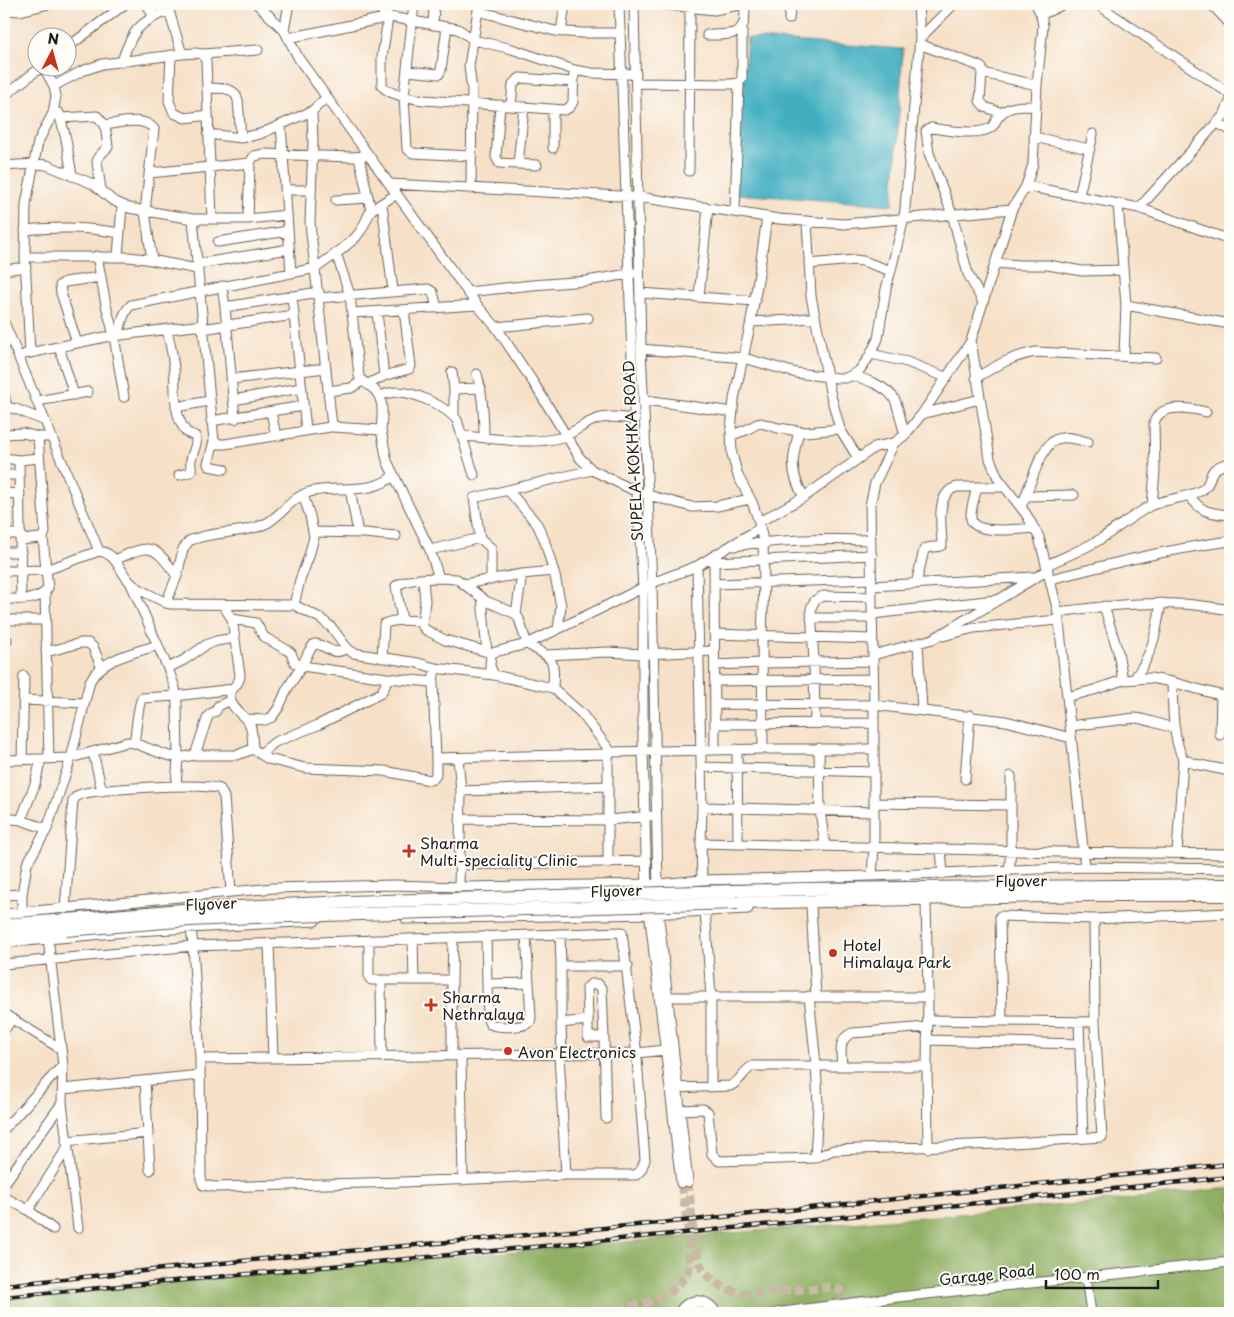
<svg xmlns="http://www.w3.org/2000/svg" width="1234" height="1317" font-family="'Playpen Sans',sans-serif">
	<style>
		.forest { fill: #8faf62; stroke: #56663f }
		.water { fill: #43afc1; stroke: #30666e }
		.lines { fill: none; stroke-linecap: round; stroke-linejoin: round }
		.minor-tunnel { stroke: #cab9a5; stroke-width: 9; stroke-dasharray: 9 4.5; stroke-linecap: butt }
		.minor-casing { stroke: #686158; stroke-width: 11 }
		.major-casing { stroke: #686158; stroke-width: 13 }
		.highway-casing { stroke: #686158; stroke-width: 14 }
		.minor { stroke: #fff; stroke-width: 9 }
		.major { stroke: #fff; stroke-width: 11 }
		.highway { stroke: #fff; stroke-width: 12 }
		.rail-casing { stroke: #1c1c1c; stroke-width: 4.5 }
		.rail { stroke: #fdfcf7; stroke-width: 2.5; stroke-dasharray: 8; stroke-linecap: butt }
		.highway-bridge-casing { stroke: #686158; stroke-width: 14; stroke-linecap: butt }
		.highway-bridge { stroke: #fff; stroke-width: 12 }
		.poi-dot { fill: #c8321e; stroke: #fdfcf7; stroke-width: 2 }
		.labels { text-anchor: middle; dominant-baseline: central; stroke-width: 4; stroke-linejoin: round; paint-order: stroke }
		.street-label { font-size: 15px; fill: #1c1c1c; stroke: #fdfcf7 }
		.poi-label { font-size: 15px; fill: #1c1c1c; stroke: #fdfcf7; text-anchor: start }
	</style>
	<rect width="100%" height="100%" fill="#fdfcf7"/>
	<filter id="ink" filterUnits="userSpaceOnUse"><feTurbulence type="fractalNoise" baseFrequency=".02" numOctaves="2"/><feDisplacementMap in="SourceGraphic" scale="10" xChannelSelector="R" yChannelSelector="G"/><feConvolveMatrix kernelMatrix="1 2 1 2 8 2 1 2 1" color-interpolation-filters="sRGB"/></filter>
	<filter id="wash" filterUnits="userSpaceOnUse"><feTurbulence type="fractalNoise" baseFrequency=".0096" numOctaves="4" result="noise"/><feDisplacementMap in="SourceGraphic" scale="20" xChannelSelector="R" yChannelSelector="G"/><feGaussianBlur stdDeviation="1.12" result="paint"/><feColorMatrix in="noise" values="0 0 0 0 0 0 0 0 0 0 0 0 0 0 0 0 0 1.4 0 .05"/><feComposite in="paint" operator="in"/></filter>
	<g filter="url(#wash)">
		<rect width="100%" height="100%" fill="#f6e0c7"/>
		<!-- forest -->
		<path class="forest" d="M1230 1188V1313H4V1299L295 1270 1112 1201Z"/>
		<!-- water -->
		<path class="water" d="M747 38 903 49 893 205 736 194Z"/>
	</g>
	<g filter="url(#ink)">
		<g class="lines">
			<!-- minor-tunnel -->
			<path class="minor-tunnel" d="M688 1182C691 1202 693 1260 705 1273 715 1284 729 1290 742 1294L833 1287C842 1290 845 1294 847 1304
				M577 1313 586 1309C619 1308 659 1309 682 1280 685 1277 688 1275 688 1271 693 1249 685 1206 681 1183"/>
			<defs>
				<path id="minor" d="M147 4 153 16
					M167 4 182 54
					M257 4 284 30 299 59 477 305 496 327 533 382 580 458 592 470 637 492 692 507 717 506 750 499
					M374 4 390 17
					M414 4 404 96 407 149 413 153 471 156
					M619 4 637 492 643 588V751L647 889
					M634 4 641 349 652 583 658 888
					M660 4 714 10 744 4
					M1097 4 1230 94
					M1209 4 1214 7 1230 24
					M4 10 20 11 49 4
					M478 11 555 31 581 33H619
					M1041 15 1064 4
					M388 18 382 57V86C391 96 412 98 424 100L565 110 570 107 573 102 574 70
					M789 19 791 4
					M433 25 434 4
					M284 30 289 4
					M561 32 565 4
					M707 35C733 35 749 36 744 4
					M288 38 390 17 458 29 474 40 512 49 574 70 592 73 636 74
					M920 38 954 4
					M919 44 979 66 982 68V73
					M68 47 125 4
					M203 54 258 50
					M171 55 169 101 174 113 185 118 208 115
					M122 61C132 31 139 21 169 11
					M407 71 439 74 441 70 447 27
					M636 83 731 84 739 83 742 78V28
					M207 88C220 89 233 85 238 100L241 138
					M4 96 40 68
					M500 105 496 157 499 163 537 165
					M511 106 513 84 520 78 573 82
					M312 111 313 143 310 223 332 426
					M59 113 66 139 72 176
					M1002 113 985 107 980 101 982 73 1037 85
					M60 118 97 116 105 125 108 147 99 156 97 162 101 189
					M1217 123 1230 130
					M105 125C120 123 144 116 154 129L145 212 152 260
					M281 125 291 273
					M208 134 241 138 260 134 312 111 327 97
					M1034 137 1089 149
					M553 148V109
					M359 157 371 210
					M518 164 524 107
					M4 166 34 164 47 165 93 184 112 200 129 208 193 219H212L206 61 203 54 195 53 182 54 102 64 82 71 54 86
					M689 171 690 4
					M149 173 250 163
					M390 184 639 197 779 219 844 224 1012 209 1026 186 1139 208 1230 240
					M1026 186 1033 164 1037 85 1043 26 1041 15 1036 4
					M471 189 472 90 469 66 479 4
					M285 190H311
					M1079 196 1093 134
					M336 200 368 198
					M382 204 393 291
					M1118 204 1126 305 1124 356
					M1139 208 1224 115 1230 102
					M735 212 739 83
					M193 219 214 441 220 444H225L336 426
					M212 219H248L287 215
					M248 219 250 163 254 156 264 154 352 157 364 156 367 153
					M807 221 811 296 831 396 840 429 858 458
					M25 230C59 227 86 227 120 233
					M218 242 288 231
					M336 253 350 295 359 376C361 382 365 382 370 386 386 397 382 414 381 430
					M97 256 106 305 114 336 124 397
					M118 256 122 206
					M25 257H128L146 259 197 269
					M995 263 1019 265H1048L1082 271 1123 270
					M197 264 289 249
					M809 264 854 260 863 261 891 271
					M4 270 26 267
					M222 286 225 307 235 419
					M468 292 532 285 587 281 634 273
					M640 293 755 301
					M292 296 306 430
					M699 296 708 208
					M319 298 428 289 433 292 437 308
					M983 302 968 274 952 214 929 153 926 131 931 128C945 130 978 136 990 128 995 126 995 120 999 116 1008 105 1023 106 1036 106
					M1126 305 1230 324
					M225 307 319 292
					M377 312 384 376
					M352 313 477 305
					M4 322 99 551C118 554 119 572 131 583 139 591 156 597 166 603L171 604 294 605 320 618 332 628 347 648 353 653 418 663 435 668 494 675 553 688 582 714 611 752 763 749H873
					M751 322 792 320 815 317
					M496 327 588 318
					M202 329 294 315
					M167 330C169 340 172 350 173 361 177 383 171 411 185 430 187 434 191 434 195 436 199 445 192 451 191 460 190 464 192 468 191 472L179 475
					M118 335C122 324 122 313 131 305L316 268 341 250 356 237 362 229 371 210 397 194
					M971 341 990 459 998 478 1026 514 1039 537 1058 612 1085 867
					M77 343 61 293 60 285 65 282 101 277
					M59 347 74 395
					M641 349 744 358 796 373 838 378H846L859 371 869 357 878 339 886 289 904 219 920 38 918 4
					M30 353 25 257 26 204 38 142 53 113 56 96 54 86 44 68
					M25 354 105 337 202 325
					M871 354 907 362 945 377
					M452 372 454 389V415
					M477 374C483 395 484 415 484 437
					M853 376C866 379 888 387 895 400 898 406 902 426 905 435
					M976 378C997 365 1012 356 1036 352L1156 358
					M231 379 326 368
					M368 384 384 376 409 369 411 366 404 310
					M454 389 481 388
					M328 391 351 388 362 381
					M4 395 7 407
					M379 396C385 394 391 392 398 392 416 392 446 407 457 420L474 475
					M233 400 301 388
					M645 400 733 412
					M37 401 88 392
					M4 407 16 409 45 421
					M176 407 209 401
					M271 412 276 436
					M922 414 980 399
					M211 421 303 406
					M332 427 381 430 387 461 430 550 439 578 457 579 486 601 516 614 519 619 527 644 606 606 652 583 697 566 760 528 759 522 804 497 875 447 894 443 905 435 922 414 971 341 1012 209
					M799 431C792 459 789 471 804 497
					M4 434 23 433 38 437H52
					M732 435 746 430 757 424 761 423 778 428 805 432 840 429
					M463 436C493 438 529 445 559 438 573 434 584 423 597 419 609 415 623 418 635 419
					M214 441 208 464 209 466 224 469
					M4 458 19 460 39 458
					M19 460 21 599
					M4 475H19
					M977 487C975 497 970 509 971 519 974 535 1021 529 1034 528
					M350 489 358 533
					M508 490 537 524 544 539 555 576 561 606 558 629
					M4 493 20 494
					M1189 495C1201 513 1210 513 1230 515
					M1027 496 1074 495
					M1152 505 1155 471 1154 423C1160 402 1190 408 1206 412
					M1021 507C1029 491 1040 445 1057 439 1067 435 1079 440 1088 442
					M313 532 364 533 396 536
					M4 534H21
					M480 538 491 548V580
					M21 540 40 538 43 537 45 532 38 437
					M734 546C780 539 825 539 871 540
					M430 550 480 538 474 498 592 470
					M4 552H21
					M714 556 715 750
					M115 560C152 543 153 544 177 576
					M714 562 872 555
					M1047 565C1064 557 1082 550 1099 540 1116 529 1132 516 1150 506 1167 498 1186 499 1202 490 1216 481 1202 469 1230 463
					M697 566 702 807 701 843
					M4 571 46 570 43 537
					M1051 579C1110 564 1169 549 1230 541
					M131 584 169 671 175 688 177 704 178 758 176 786
					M464 584 522 574 553 571
					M714 584 872 579
					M916 584 924 550C929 545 937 549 942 545 942 528 934 493 957 487H1005
					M872 586 1034 577
					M45 593 49 759
					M482 598 487 652
					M4 599C17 599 40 602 48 588L46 570 99 551
					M166 603 177 576 183 549 189 541C213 530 243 535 267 523 283 514 294 494 314 491 339 486 374 495 394 475
					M223 605 232 619 240 675C240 686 230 687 230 695 229 708 245 715 250 725 253 732 252 741 253 749
					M294 605 300 580 309 556 314 537 310 516 303 495
					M1104 606 1118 652 1123 680
					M1058 612C1097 607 1137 602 1177 604 1195 604 1212 607 1230 610
					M516 614 522 574
					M872 614 995 600
					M811 618H872
					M232 619 256 623 264 637 287 650 291 653 295 663 302 666 387 678 433 682
					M4 620H46
					M402 620 396 586C407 579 426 578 439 578
					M422 625 425 601 423 579
					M714 634 872 639
					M943 636 974 628 1058 620
					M4 640H7
					M918 643 922 710
					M46 652 81 643H88L93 647 101 666
					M546 655 607 652 643 654 714 651
					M873 655 933 639 1048 570
					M382 658 384 624C394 619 408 620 418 621L426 630 445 640 491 653
					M715 665 762 663 873 661
					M168 668 184 660 206 645 216 641 235 638
					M435 668 433 682 436 758 608 754
					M494 675 490 666 491 653 527 644C553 659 555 657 553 688
					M1135 678C1153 653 1156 633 1161 603
					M715 681 873 679
					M1172 682C1173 708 1172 735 1183 759L1195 764 1230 771
					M1067 697 1094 690 1123 680 1150 678 1172 682 1230 698
					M24 700 84 703
					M715 704 874 705 1006 721 1071 738
					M246 719 265 720 272 717 279 707 287 689 302 666 309 651 314 644C328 644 331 658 347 648
					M815 723 814 661 811 609C813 601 816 599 823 596L872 597
					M715 724 873 723
					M1070 726 1135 718C1149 719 1161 726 1175 728
					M1220 735 1221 695
					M134 743C136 734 138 703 142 698L176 696 233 689
					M819 748 820 811 825 845
					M737 749 738 844
					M763 749 762 636 764 581 763 541 759 522 752 502 738 476 732 454 731 430 734 399 750 326 759 274 767 217
					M93 752 102 791
					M260 754 275 742 318 725 381 693 385 686 387 678
					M195 755 207 719 210 714 216 711 218 706 231 700
					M458 758 461 791 459 887
					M4 760 71 758 127 742 134 743 163 754 178 758 195 755H237L253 749 268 759 305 768 384 771 430 780 433 779 436 775V758
					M22 760 24 676
					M701 767 873 772
					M965 779 970 715
					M461 791 608 786
					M874 803 1010 805
					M702 807 874 812
					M4 818 21 820 47 829
					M460 819 609 820 650 816
					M21 820 35 784 41 759
					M941 849 943 874
					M1177 853 1183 759
					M608 863V754L611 752
					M458 865 647 861
					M1009 871 1011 850V776
					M872 876 874 847V705L870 505 875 483 894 443
					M702 880 701 843 1060 852 1230 854
					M4 895 22 894
					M811 905 816 996
					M65 909 73 801C75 797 77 795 81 794 100 789 205 782 220 789L224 797 231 892
					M658 909 688 1182
					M649 910 681 1183
					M705 910 711 996V1087
					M22 912V894L27 864 47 829 71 758 90 681C103 658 134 653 158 645
					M4 914 273 888 394 885 459 887 658 884 702 880 872 876 1085 867 1230 869
					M406 919 649 914 748 909
					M560 934 561 966
					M486 936 487 984 529 983 526 935
					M48 938 63 1065 62 1103 78 1228
					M413 939 414 980
					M369 940V977L371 980H452V1056
					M4 943 136 931 315 921
					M269 943 273 1058
					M4 964 193 946 622 932 636 1047 645 1160 641 1170 636 1175H566L403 1182 215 1187 203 1185 201 1178 200 1059 193 946 191 928
					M381 980 382 1057
					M452 980 453 937
					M487 984 488 1020 490 1024C499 1028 522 1028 530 1022L531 1017 529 983
					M809 996 816 1064 818 1105 815 1158
					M667 997H928L926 902
					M4 1014 61 1049
					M588 1020 587 988 591 984H598L602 989 604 1037
					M928 1020 1095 1022 1094 919
					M1002 1021 1000 916 1094 919 1230 913
					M1079 1022 1083 1138
					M561 1023 562 1054
					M4 1030 12 1019
					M927 1040 1080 1044
					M559 1055 566 1175
					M461 1056 463 1180
					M200 1059 637 1053 665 1050
					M842 1065C841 1052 838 1039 852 1033L928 1027
					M145 1081 150 1170
					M672 1088 730 1086C741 1082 743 1070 753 1066H927
					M63 1089 200 1075
					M680 1110 703 1109 708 1112 712 1154 719 1161 815 1158 833 1150 998 1144 1102 1137 1095 1022
					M606 1118 604 1037H588V1020L561 1023V966H628
					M4 1129 63 1065
					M66 1141 148 1133
					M928 1148 927 1066 928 997
					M4 1184 62 1103
					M4 1197 28 1210 53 1229
					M28 1210 67 1148
					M1086 1277 1091 1313
					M776 1313 898 1297 1230 1262"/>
				<path id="major" d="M680 1313C688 1298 707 1298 715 1313"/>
				<path id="highway" d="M735 891 804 889 1230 885
					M738 903 1089 895H1230
					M4 925 67 920
					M4 936 66 930"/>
			</defs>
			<!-- minor casing -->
			<use href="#minor" class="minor-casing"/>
			<!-- major casing -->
			<use href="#major" class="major-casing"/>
			<!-- highway casing -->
			<use href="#highway" class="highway-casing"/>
			<!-- minor -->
			<use href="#minor" class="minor"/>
			<!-- major -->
			<use href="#major" class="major"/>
			<!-- highway -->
			<use href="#highway" class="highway"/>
			<defs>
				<path id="rail" d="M4 1285 293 1256 693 1220 1230 1164
					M4 1297 694 1232 1230 1177"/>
			</defs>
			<!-- rail casing -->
			<use href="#rail" class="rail-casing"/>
			<!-- rail -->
			<use href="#rail" class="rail"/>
			<defs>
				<path id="highway-bridge" d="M67 920 194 909 348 902 735 891
					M66 930 190 920 256 917 738 903"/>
			</defs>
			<!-- highway-bridge casing -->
			<use href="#highway-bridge" class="highway-bridge-casing"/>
			<!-- highway-bridge -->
			<use href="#highway-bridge" class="highway-bridge"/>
		</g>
	</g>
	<!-- markers -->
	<g class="poi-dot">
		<path d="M406.5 843.5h5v5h5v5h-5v5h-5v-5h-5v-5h5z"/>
		<circle cx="833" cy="953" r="5"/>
		<path d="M428.5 997.5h5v5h5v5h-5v5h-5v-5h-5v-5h5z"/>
		<circle cx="508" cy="1051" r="5"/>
	</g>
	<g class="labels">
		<!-- street labels -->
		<g class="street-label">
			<text transform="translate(632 451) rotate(-93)">SUPELA-KOKHKA ROAD</text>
			<text transform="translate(1021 880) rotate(-1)">Flyover</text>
			<text transform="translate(616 890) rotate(-2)">Flyover</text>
			<text transform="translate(211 903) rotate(-3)">Flyover</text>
			<text transform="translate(987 1274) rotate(-6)">Garage Road</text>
		</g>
		<!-- poi labels -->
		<g class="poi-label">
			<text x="420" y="842">Sharma<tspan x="420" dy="17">Multi-speciality Clinic</tspan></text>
			<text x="843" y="944">Hotel<tspan x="843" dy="17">Himalaya Park</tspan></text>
			<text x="442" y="996">Sharma<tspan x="442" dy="17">Nethralaya</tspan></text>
			<text x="518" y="1051">Avon Electronics</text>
		</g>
	</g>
	<!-- margin -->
	<rect width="1234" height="1317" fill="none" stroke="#fdfcf7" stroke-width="20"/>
	<!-- north arrow -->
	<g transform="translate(52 52) rotate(6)"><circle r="24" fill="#fdfcf7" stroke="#a3a29f"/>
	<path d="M0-4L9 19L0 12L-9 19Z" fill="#c8321e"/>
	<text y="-8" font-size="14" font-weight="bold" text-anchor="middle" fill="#1c1c1c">N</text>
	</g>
	<!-- scale -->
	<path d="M1046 1280v8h112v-8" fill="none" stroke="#1c1c1c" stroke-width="2.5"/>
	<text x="1054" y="1280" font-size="15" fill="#1c1c1c" stroke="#fdfcf7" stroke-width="4" paint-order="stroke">100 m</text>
</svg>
